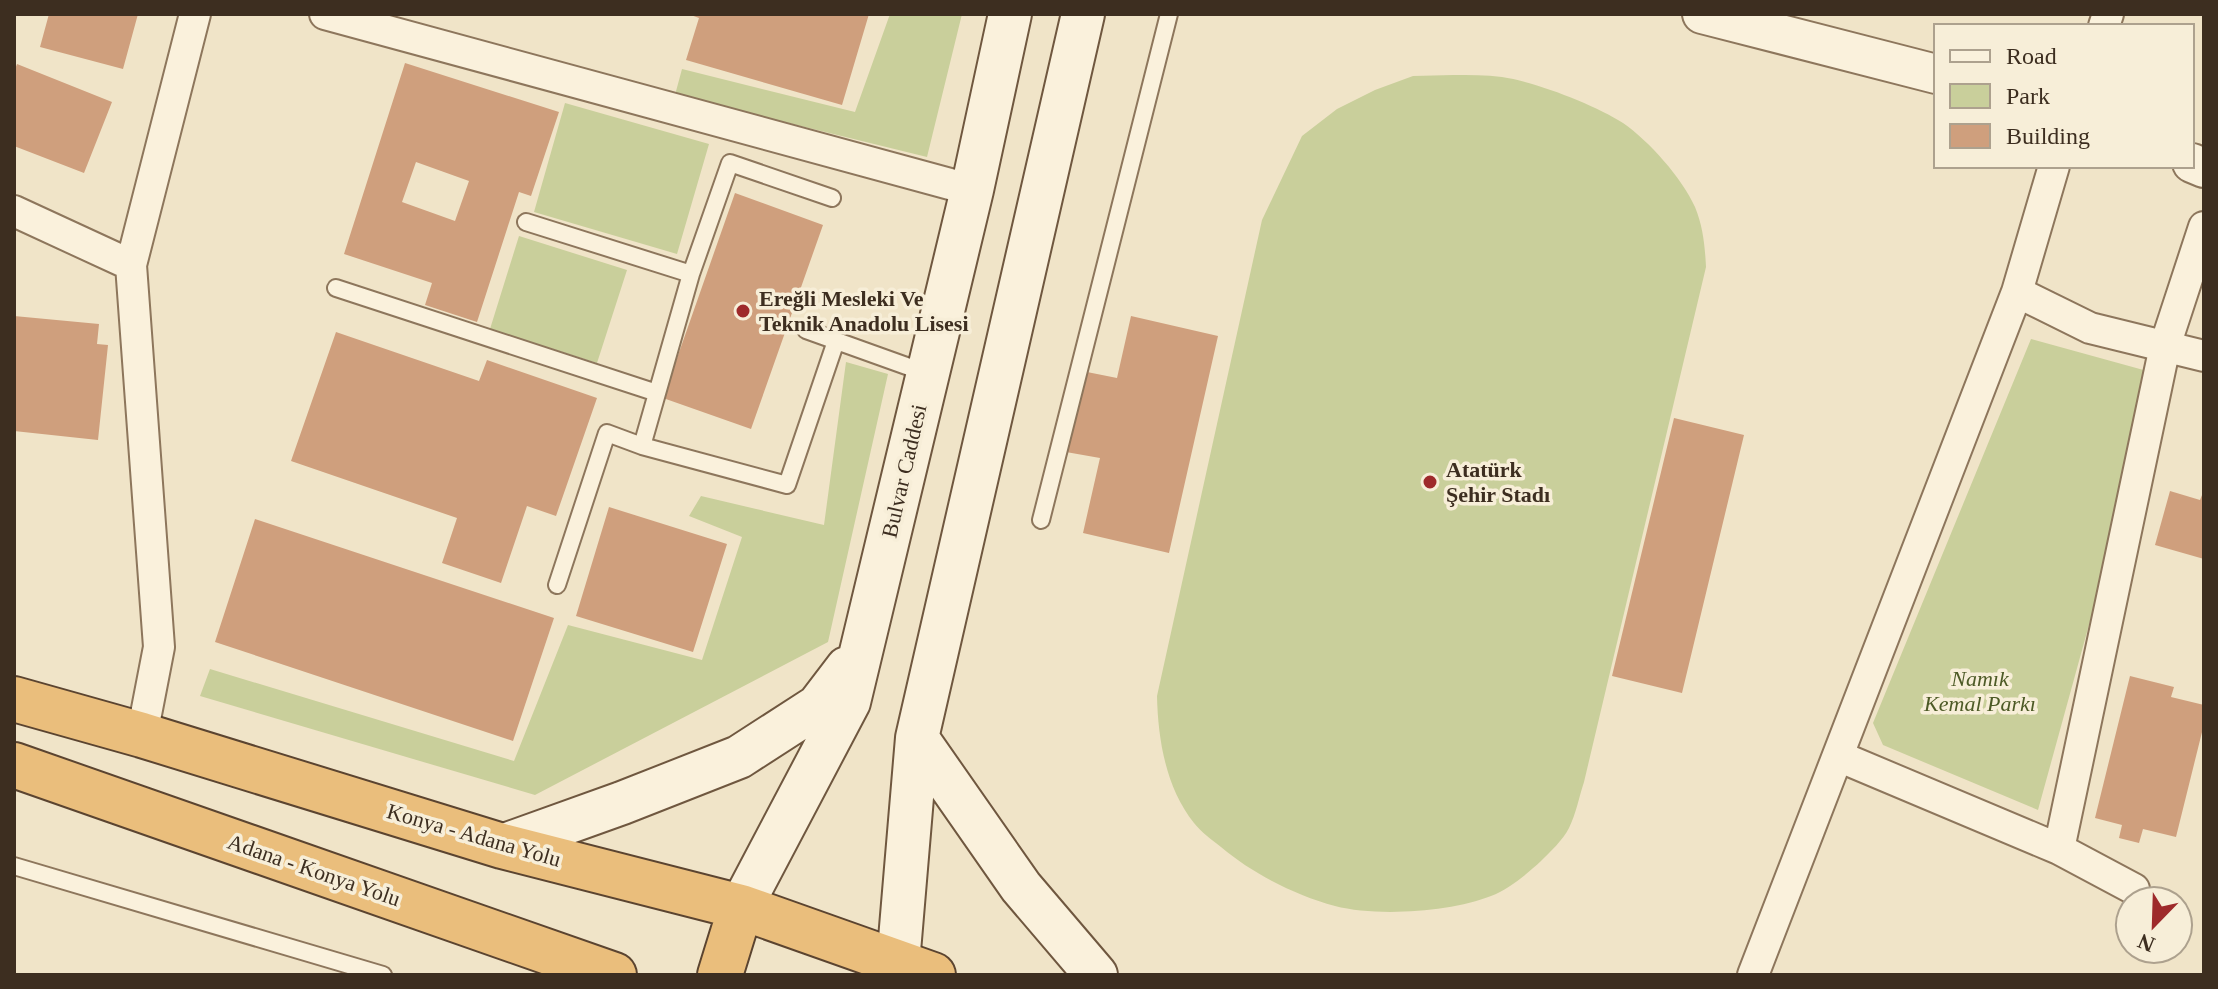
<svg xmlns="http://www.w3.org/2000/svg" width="2218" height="989" font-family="Georgia,serif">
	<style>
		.green { fill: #c9cf9b }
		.building { fill: #cf9f7d; fill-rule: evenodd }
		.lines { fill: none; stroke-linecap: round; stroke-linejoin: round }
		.service-casing { stroke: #8d765c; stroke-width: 20 }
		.minor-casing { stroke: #8d765c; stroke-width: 34 }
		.tertiary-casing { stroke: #8d765c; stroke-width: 42 }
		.secondary-casing { stroke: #6f573f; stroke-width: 46 }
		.trunk-casing { stroke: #5b4430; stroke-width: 48 }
		.service { stroke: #faf1dc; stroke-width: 16 }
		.minor { stroke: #faf1dc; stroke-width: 30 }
		.tertiary { stroke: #faf1dc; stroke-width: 38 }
		.secondary { stroke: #faf1dc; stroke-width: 42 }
		.trunk { stroke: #eabe7c; stroke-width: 44 }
		.poi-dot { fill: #9e2a2b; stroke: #f7eed8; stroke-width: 3 }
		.labels { text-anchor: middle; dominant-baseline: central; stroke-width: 7; stroke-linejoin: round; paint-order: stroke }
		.poi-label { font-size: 22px; font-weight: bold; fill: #3d2e20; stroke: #f7eed8; text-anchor: start }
		.street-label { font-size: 22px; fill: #3d2e20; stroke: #f7eed8 }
		.park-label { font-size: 22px; font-style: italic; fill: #4d5a26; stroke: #f7eed8 }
	</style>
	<rect width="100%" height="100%" fill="#f0e4c8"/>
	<!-- green -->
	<path class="green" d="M890 14H962L927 157 675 95 682 69 855 112Z
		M1453 75C1469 75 1486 75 1502 77 1536 82 1595 105 1623 123 1649 141 1682 178 1695 207 1703 226 1705 247 1706 267L1584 782C1579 797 1576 814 1569 828 1563 840 1550 852 1541 861 1527 874 1509 889 1491 896 1451 912 1377 917 1335 906 1295 895 1253 874 1221 847 1212 840 1201 832 1194 823 1166 788 1158 740 1157 696L1262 220 1302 136 1337 109 1375 90 1413 76Z
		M565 103 709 144 677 254 534 212Z
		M519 236 627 270 597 363 490 329Z
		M2031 339 2158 374 2038 810 1883 745 1873 723Z
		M846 362 888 374 828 642 535 795 200 696 210 669 514 761 568 625 702 660 742 537 689 516 701 496 824 525Z"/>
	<!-- building -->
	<path class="building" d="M49 14H138L123 69 40 47Z
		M688 14H869L842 105 686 60 699 18Z
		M405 63 559 112 531 196 519 192 477 322 425 305 432 283 344 254ZM416 162 469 181 455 221 402 202Z
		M17 64 112 102 84 173 14 146V72Z
		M735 193 823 225 751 429 663 398Z
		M14 316 99 324 97 344 108 345 98 440 14 431Z
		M1131 316 1218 336 1169 553 1083 533 1100 458 1066 452 1082 371 1117 378Z
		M336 332 479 381 487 360 597 398 556 516 527 506 501 583 442 563 457 518 291 461Z
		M1674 418 1744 435 1682 693 1612 676Z
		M2204 490V559L2155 545 2170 491 2200 500Z
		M609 507 727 544 693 652 576 616Z
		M255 519 554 618 513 741 215 642Z
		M2130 676 2174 687 2171 697 2204 705V724L2176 837 2143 829 2139 843 2119 838 2122 825 2095 818Z"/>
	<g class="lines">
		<defs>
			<path id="service" d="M526 222 691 274
				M336 288 657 393
				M806 330 926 373
				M642 446 691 274 730 163 832 198
				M1041 520 1169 14
				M557 585 607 433 642 446 787 485 836 341
				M14 866 383 975"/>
			<path id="minor" d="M325 14 972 190
				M2104 26 2108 14
				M2054 166 2017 292 2090 328 2204 356
				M14 211 131 265
				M142 735 159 647 131 265 195 14
				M1838 756 2059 849 2134 889
				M2059 849 2165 346 2204 227
				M1753 975 2017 292"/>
			<path id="tertiary" d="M1702 14 1936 74
				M2192 163 2204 168"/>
			<path id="secondary" d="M917 738 1021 887 1096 975
				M502 846 622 803 739 757 818 706 847 668
				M741 907 849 702 972 190 1010 14
				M898 963 917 738 1083 14"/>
			<path id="trunk" d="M14 699 142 735 502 846 741 907 933 975
				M14 765 614 975
				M720 975 741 907"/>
		</defs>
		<!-- service casing -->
		<use href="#service" class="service-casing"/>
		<!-- minor casing -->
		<use href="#minor" class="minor-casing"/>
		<!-- tertiary casing -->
		<use href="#tertiary" class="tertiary-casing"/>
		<!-- secondary casing -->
		<use href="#secondary" class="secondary-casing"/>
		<!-- trunk casing -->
		<use href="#trunk" class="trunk-casing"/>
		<!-- service -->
		<use href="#service" class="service"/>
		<!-- minor -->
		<use href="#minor" class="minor"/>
		<!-- tertiary -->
		<use href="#tertiary" class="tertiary"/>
		<!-- secondary -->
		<use href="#secondary" class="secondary"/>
		<!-- trunk -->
		<use href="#trunk" class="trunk"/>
	</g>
	<!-- markers -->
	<g class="poi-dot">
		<circle cx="743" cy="311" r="8"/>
		<circle cx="1430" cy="482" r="8"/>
	</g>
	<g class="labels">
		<!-- poi labels -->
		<g class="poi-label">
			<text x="759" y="298">Ereğli Mesleki Ve<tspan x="759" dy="25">Teknik Anadolu Lisesi</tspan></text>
			<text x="1446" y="469">Atatürk<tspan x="1446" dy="25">Şehir Stadı</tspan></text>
		</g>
		<!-- street labels -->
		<g class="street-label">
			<text transform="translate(904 471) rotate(-77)">Bulvar Caddesi</text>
			<text transform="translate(474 835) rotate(16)">Konya - Adana Yolu</text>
			<text transform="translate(314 870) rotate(19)">Adana - Konya Yolu</text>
		</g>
		<!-- park labels -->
		<g class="park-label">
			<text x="1980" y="678">Namık<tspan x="1980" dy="25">Kemal Parkı</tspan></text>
		</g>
	</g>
	<!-- border -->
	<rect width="2218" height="989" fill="none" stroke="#3d2e20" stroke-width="32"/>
	<!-- legend -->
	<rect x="1934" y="24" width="260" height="144" fill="#f7eed8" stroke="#ada18e" stroke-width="2"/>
	<rect x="1950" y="50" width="40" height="12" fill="#faf1dc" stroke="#ada18e" stroke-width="2"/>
	<text x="2006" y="64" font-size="24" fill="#3d2e20">Road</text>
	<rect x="1950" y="84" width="40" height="24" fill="#c9cf9b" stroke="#ada18e" stroke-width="2"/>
	<text x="2006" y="104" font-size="24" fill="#3d2e20">Park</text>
	<rect x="1950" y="124" width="40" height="24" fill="#cf9f7d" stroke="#ada18e" stroke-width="2"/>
	<text x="2006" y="144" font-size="24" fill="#3d2e20">Building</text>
	<!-- north arrow -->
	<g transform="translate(2154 925) rotate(203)"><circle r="38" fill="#f7eed8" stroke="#ada18e" stroke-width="2"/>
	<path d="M0-6L14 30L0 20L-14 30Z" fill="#9e2a2b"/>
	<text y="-12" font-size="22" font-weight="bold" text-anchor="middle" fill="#3d2e20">N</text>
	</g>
</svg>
